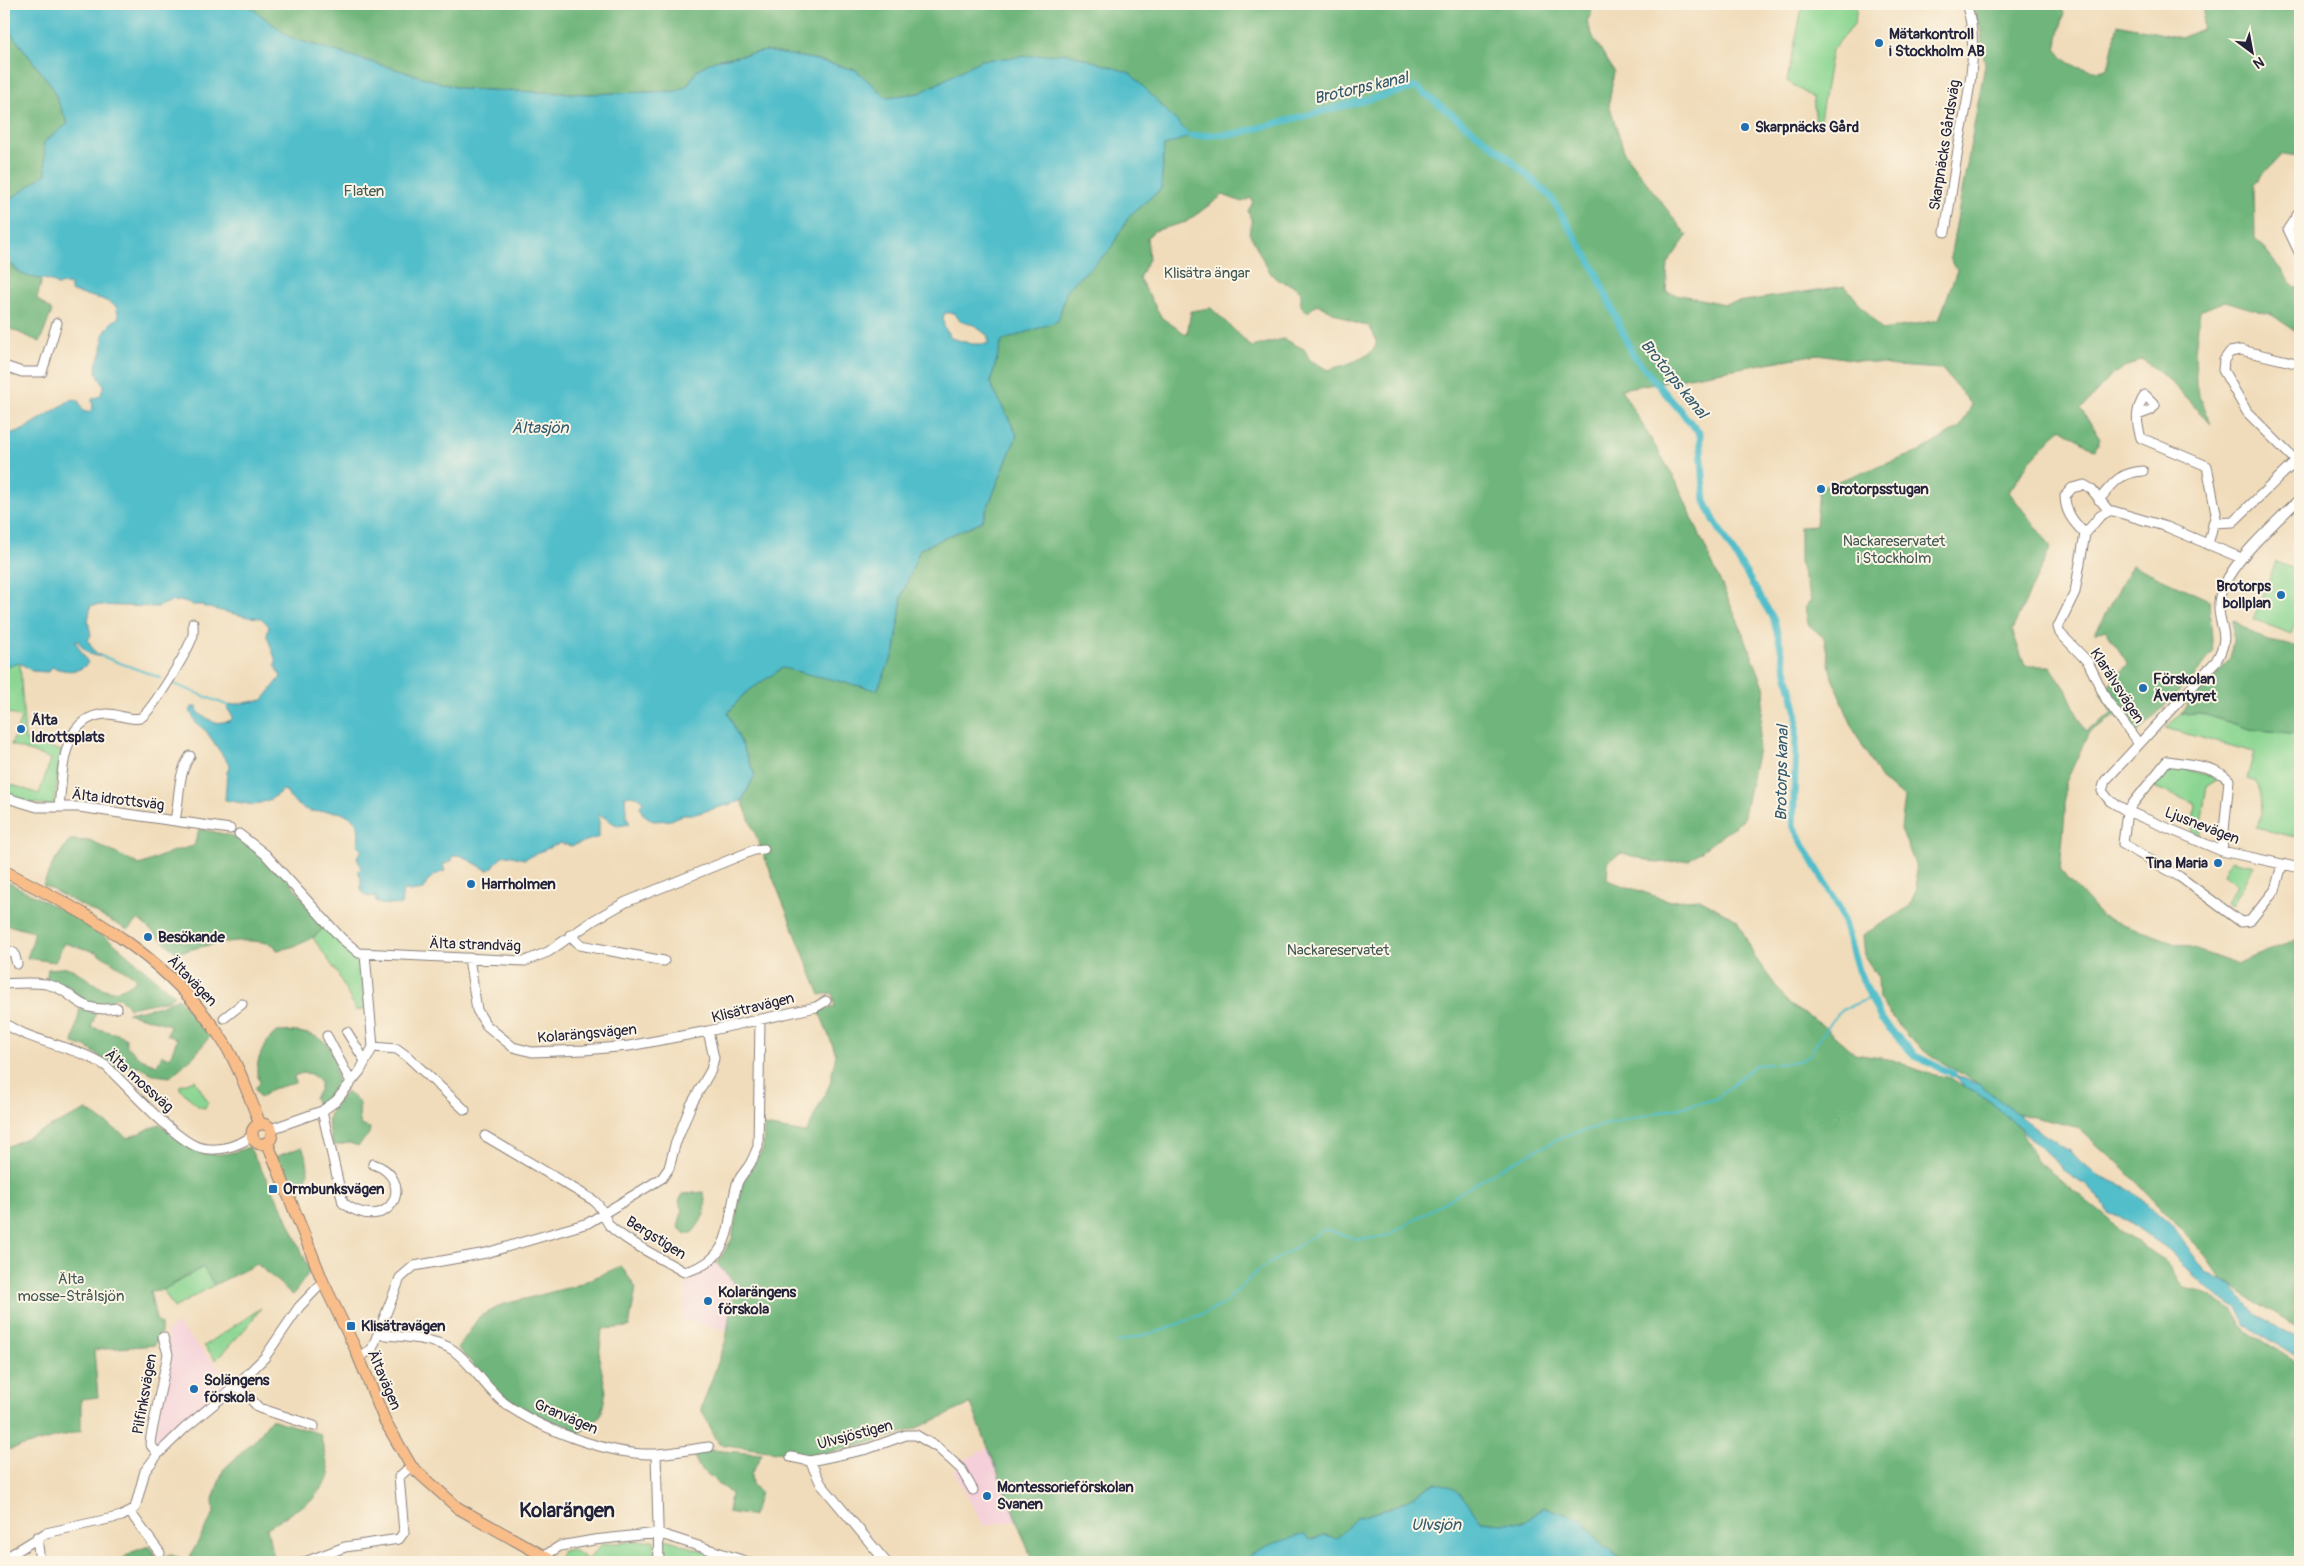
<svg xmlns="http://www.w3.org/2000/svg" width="2304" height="1566" font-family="Pangolin,sans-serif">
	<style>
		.built { fill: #f5cfd9 }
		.green { fill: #8ad591; stroke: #567c66 }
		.forest { fill: #6fb67b; stroke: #486c5b; fill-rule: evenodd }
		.water { fill: #51beca; stroke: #3a7082; fill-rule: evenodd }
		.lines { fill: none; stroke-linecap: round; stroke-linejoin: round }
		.stream { stroke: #51beca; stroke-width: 2 }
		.canal { stroke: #51beca; stroke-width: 7 }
		.minor-casing { stroke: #897f7a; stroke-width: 11 }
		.major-casing { stroke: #897f7a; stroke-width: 13 }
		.minor { stroke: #fff; stroke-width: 9 }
		.major { stroke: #f8bd89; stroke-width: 11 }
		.poi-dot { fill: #1f6fb2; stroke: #fcf5e5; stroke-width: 2 }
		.labels { text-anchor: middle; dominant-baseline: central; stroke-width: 4; stroke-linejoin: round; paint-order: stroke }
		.poi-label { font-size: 15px; font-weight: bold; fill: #22223b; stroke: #fcf5e5; text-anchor: start }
		.street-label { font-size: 15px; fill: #22223b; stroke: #fcf5e5 }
		.park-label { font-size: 15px; fill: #415855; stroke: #fcf5e5 }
		.water-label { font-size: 16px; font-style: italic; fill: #32596d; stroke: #fcf5e5 }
		.district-label { font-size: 20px; font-weight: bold; fill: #22223b; stroke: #fcf5e5 }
	</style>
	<rect width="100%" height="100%" fill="#fcf5e5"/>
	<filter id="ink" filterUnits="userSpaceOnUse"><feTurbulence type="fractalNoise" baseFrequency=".02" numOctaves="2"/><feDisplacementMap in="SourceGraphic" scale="10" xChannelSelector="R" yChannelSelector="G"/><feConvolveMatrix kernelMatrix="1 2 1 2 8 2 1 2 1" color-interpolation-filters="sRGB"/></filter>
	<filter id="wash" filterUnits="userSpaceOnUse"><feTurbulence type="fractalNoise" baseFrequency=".0096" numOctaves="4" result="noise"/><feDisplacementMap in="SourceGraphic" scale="20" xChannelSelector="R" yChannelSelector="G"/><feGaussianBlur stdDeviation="1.12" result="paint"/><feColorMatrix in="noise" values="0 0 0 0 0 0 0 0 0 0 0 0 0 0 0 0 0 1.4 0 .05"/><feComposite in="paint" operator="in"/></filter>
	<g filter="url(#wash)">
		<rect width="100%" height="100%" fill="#f0dcba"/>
		<!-- built -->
		<path class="built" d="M717 1264 734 1282 727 1330 682 1320 687 1281 698 1272Z
			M177 1324 233 1382 182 1424 158 1447 153 1441 171 1354 166 1332Z
			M989 1447 1016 1520 984 1526 954 1472 964 1460Z"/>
		<!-- green -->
		<path class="green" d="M1803 4H1857L1855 23 1832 50 1820 120 1816 121 1813 98 1787 81Z
			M2276 562 2300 571V612L2291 634 2253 619Z
			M20 663 25 740 62 751 53 807 4 797V782L39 794 51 759 11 745 21 718 4 711V667Z
			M2200 713 2250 729 2300 734V838L2256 828C2263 815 2264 795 2256 782L2247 779 2254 752 2165 728 2181 714Z
			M2172 766 2220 778 2207 786 2199 837 2192 833 2195 804 2154 787Z
			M2230 860 2254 865 2231 906 2226 903 2237 884 2223 875Z
			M325 927 360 965 365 1008 356 1011 338 974 313 938Z
			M195 1080 208 1102 205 1108 199 1107 180 1089V1085Z
			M203 1267 214 1285 174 1308 163 1290Z
			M261 1308 246 1328 216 1360 204 1346Z
			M666 1539 730 1560V1562H661V1542Z
			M654 1540 657 1562 559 1561 562 1551 572 1549 588 1560 602 1544Z"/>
		<!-- forest -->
		<path class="forest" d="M246 4H1595L1587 22 1594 39 1614 71 1609 104 1625 154 1687 236 1668 263 1666 292 1724 304 1845 286 1882 330 1939 320 1957 270 1950 258 1985 65 1980 27 1971 4H2058L2064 13 2056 47C2066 67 2080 67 2100 71L2108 68 2118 24 2181 38 2202 29 2205 4H2300V156L2282 154 2254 184 2255 238 2295 287H2300V334L2272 315 2225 301 2200 311 2195 350 2196 386 2211 424 2169 380 2142 359 2113 374 2081 409 2100 439 2095 450 2061 428 2029 462 2009 492 2051 547 2012 630 2025 666H2050L2066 689 2085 731 2112 714 2101 693 2128 664 2106 630 2095 633 2132 565 2209 600 2213 652 2194 677 2138 732 2115 716 2089 732 2065 784V813L2060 870 2102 917 2236 964 2300 938V1329L2222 1280 2200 1249 2124 1169 2077 1127 2015 1113 1980 1085 1928 1054 1909 1038 1879 999 1878 978 1865 958 1863 935 1909 907 1917 888 1915 864 1901 829 1905 797 1881 780 1872 763 1854 730 1832 678 1824 638 1808 624 1805 607 1811 600 1800 565V527L1816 526 1819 488 1919 452 1960 427 1972 405 1942 369 1895 366 1818 354 1621 389 1676 481 1746 640 1765 689 1757 754 1743 820 1689 860 1657 863 1622 853 1608 861 1607 880 1670 901 1700 899 1737 920 1756 959 1789 1004 1822 1025 1855 1054 1893 1060 1926 1073 1950 1078 1986 1098 2020 1128 2036 1160 2110 1220 2123 1235 2141 1243 2165 1262 2175 1276 2185 1287 2209 1296 2231 1310 2248 1333 2262 1339 2300 1366V1562H1637L1618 1557 1608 1548 1604 1549 1583 1520 1544 1507 1525 1522 1500 1523 1481 1521 1461 1495 1435 1483 1395 1507 1356 1518 1337 1538 1324 1535 1315 1539 1246 1558 1243 1562H1033L971 1404 912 1430 863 1445 821 1454 805 1456 719 1444 701 1409 726 1340 734 1282 717 1264 732 1239 742 1184 763 1149 764 1126 806 1133 830 1084 836 1054 819 1011 835 1007 832 993 820 995 742 801 755 775 728 713 743 695 782 667 877 690 895 651 902 596 920 549 982 521 1017 435 990 383 1002 341 1058 321 1067 289 1109 251 1130 215 1161 189 1164 146 1190 136 981 60 920 93 886 97 856 70 813 59 766 51 715 60 698 69 687 86 676 91 589 94 462 89 291 38ZM1223 195 1242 202 1251 198 1253 202 1248 211 1252 222 1249 233C1255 242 1267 271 1274 277 1280 283 1292 283 1298 289 1306 296 1294 304 1308 312L1317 304 1357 324 1369 326C1371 330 1375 336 1376 340 1380 357 1339 366 1328 370L1310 360 1304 349 1283 339 1252 347 1211 308 1191 311 1187 335 1162 318 1139 278 1149 259 1147 238 1154 231 1186 222Z
			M4 24 51 85 68 124 44 142 46 174 4 204Z
			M4 258C15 271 25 276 42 279L37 299 52 311 40 342 4 326Z
			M2233 620 2264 640 2300 647V734L2250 729 2200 713 2181 714 2191 698 2213 678 2230 659 2233 640Z
			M199 829C214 832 230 834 244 841 275 856 303 900 325 927 310 941 297 947 277 950L274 945C242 935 208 945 177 953L138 919 128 930 43 885 53 863 70 840 90 841 140 865 171 852 194 846Z
			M4 880 86 923 115 944 174 995 169 1000 129 1008 126 1003 117 997 101 1006 94 1005 46 981 48 969C55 969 66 966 72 969 96 982 108 1003 135 981V977L96 952 64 943 55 962 27 958 33 940V932L4 924Z
			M178 998 210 1036 195 1055 170 1077 155 1075 137 1066 115 1068 88 1048 73 1043 80 1008 96 1013 91 1027 121 1035 126 1039V1045L141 1059 157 1065 162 1055 170 1058 177 1039 167 1035 170 1025 127 1013 160 1006Z
			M277 1032C300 1030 330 1034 336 1060 336 1062 335 1066 335 1068 337 1082 341 1080 330 1092L332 1099 318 1107 314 1098 320 1089V1082C311 1072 306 1071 294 1076L295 1083 272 1089 260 1098 255 1088 260 1083C259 1079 257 1075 257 1071 256 1060 267 1037 277 1032Z
			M346 1092 360 1102 359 1117 361 1125 370 1128 369 1134 358 1146 349 1143 333 1146C325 1114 326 1117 346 1092Z
			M87 1110 128 1138 160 1124C189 1151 210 1163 249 1147L284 1211 310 1271 293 1295 257 1264 214 1285 203 1267 163 1290 150 1291 156 1319 161 1324V1333L159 1334 155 1345 94 1350 98 1397 81 1399V1431L4 1451V1148Z
			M302 1147C315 1176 304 1179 295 1205L275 1157Z
			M703 1192C710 1209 702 1221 691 1234H685L678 1227 682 1212 679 1201 683 1194Z
			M621 1266 636 1288 629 1327 602 1329 599 1358 606 1391 601 1416 580 1433C558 1425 536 1418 516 1405 494 1391 476 1367 458 1348L479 1317 501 1305 575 1286Z
			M271 1419 320 1434 330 1476 313 1499 267 1528 274 1562H118L132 1552 149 1546 156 1557 160 1559 171 1555 188 1560 214 1513 213 1499 223 1470 256 1439Z
			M710 1450 762 1454 751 1474 752 1484 760 1493 753 1516 728 1512 731 1494 699 1467 692 1452Z"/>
		<!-- water -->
		<path class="water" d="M4 4H246L291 38 462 89 589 94 676 91 687 86 698 69 715 60 766 51 813 59 856 70 886 97 920 93 981 60 1067 53 1130 73 1191 136 1164 146 1161 189 1130 215 1109 251 1067 289 1058 321 1002 341 990 383 1017 435 982 521 920 549 902 596 895 651 877 690 782 668 743 695 728 713 755 775 742 801 695 814H685L671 820 653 821 642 813 640 806 643 802C639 795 632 795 625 796 626 805 625 816 630 824L618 826 599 814V837L571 846 560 843 524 859 508 855 502 856 491 869 487 870 460 855 451 857 453 860 443 865 445 871C435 874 426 879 424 890L409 892V890H403L401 905 380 904 376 901 375 896 367 897 361 890V878L358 871 361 868 357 857 362 850 357 844C363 827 355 814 336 812 318 809 313 817 296 803 291 799 289 799 287 792L283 790 271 799 254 805 225 800 227 772 230 766 206 731 196 723 190 711 192 707H197L198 713 215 723 230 721 233 717 227 708 230 705 263 700 281 677 275 665 276 661 267 636 269 626 261 618 248 617 204 607 203 605H193L180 601 170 602 157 607 91 605 88 621 91 635 88 640 94 651 101 656C88 657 84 649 77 640L75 641 88 663C79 674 64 671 52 667L48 672 32 671 20 663 4 667V435L23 430 72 399 78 400 84 412H90L93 407 92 399 100 396 104 386 96 372 97 362 102 352 103 335 111 323 119 317 116 306 102 299 72 292 69 284 57 285C48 277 38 280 27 276 0 266 4 232 4 204L46 174 44 142 68 124 51 85 4 24ZM945 313H953L962 322 974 325 988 336V344H972L951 338 944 327 943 317Z
			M1953 1074 1980 1085 2036 1129 2069 1151 2096 1174 2128 1188 2171 1225 2205 1271 2232 1287 2257 1315 2272 1325 2300 1338V1362L2290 1352 2246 1325 2236 1309 2215 1295 2200 1280 2181 1265 2168 1249 2130 1223 2117 1215 2108 1214 2102 1201 2086 1185 2074 1179 2020 1128 1986 1098 1968 1089Z
			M1435 1483C1460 1486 1467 1503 1481 1521L1500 1523 1525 1522 1544 1507 1583 1520 1604 1549 1608 1548 1618 1557 1637 1562H1243C1251 1548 1289 1539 1305 1534L1309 1540 1324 1535 1337 1538 1356 1518 1395 1507Z"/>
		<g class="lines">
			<!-- stream -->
			<path class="stream" d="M101 656 161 678
				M174 684 229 706
				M1812 1050 1832 1020 1845 1008 1871 998
				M1775 1064C1787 1063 1804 1063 1811 1053
				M1314 1236 1324 1229 1358 1239 1386 1237 1503 1167 1567 1135 1616 1122 1717 1099 1755 1065 1770 1064
				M1307 1240 1311 1237
				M1117 1342 1164 1330 1223 1305 1257 1271 1304 1242
				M1110 1562 1121 1561 1140 1562"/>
			<!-- canal -->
			<path class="canal" d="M1191 136 1235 134 1416 87 1505 155 1550 196 1592 264 1633 355 1700 434 1705 501 1714 520 1774 620 1797 713 1793 826 1840 909 1858 970 1881 1019 1915 1056 1953 1074"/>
		</g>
	</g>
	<g filter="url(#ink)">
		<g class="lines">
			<defs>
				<path id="minor" d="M2300 211 2288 229 2300 254
					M1945 232C1950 203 1954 173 1959 144 1967 103 1981 43 1966 4
					M2300 364 2241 350 2230 352 2224 360 2223 370 2247 412 2300 465
					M4 366 22 372H42L57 323
					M2138 415 2151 410 2155 405 2145 395C2135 410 2136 421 2141 438L2207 466 2216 513 2208 545
					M2300 498C2276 523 2223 567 2219 602 2217 628 2233 632 2216 661L2105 781 2102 791 2110 801 2127 811 2222 851 2300 868
					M2099 500C2114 482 2119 473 2143 471
					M2213 523 2233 522 2296 461
					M2085 534C2074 522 2065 513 2065 496L2072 488 2084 485 2091 489 2109 511
					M2139 744 2106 699 2088 662 2060 633 2058 627 2075 592 2085 534 2100 516 2109 511H2113L2167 527 2241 558
					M4 797 37 807H79L230 829
					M59 807C63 774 60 717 106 714 116 713 130 721 140 718 151 713 187 652 192 638 194 634 193 628 193 623
					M175 820C180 799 177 775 190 756
					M239 834 265 854 341 938 359 953 525 961 548 952 594 920 626 902 754 850 764 849
					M2222 851 2229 780C2215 765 2186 764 2167 761L2127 811 2123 844 2180 877 2241 922 2250 921 2275 890 2282 865
					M570 935 580 945 664 961
					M4 949 14 953 17 964
					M469 958 477 1010 486 1025 513 1047 532 1052 584 1050 629 1046 708 1031
					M4 984C17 983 33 982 46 984 78 991 73 1014 117 1008
					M224 1018 242 1004
					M4 1023C35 1044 74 1045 106 1066 127 1086 173 1138 198 1147 217 1153 237 1146 253 1136
					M347 1032 365 1061
					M327 1036 351 1082
					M373 1047 397 1049 408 1057 465 1110
					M322 1111 343 1203C392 1238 417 1178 373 1164
					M271 1129 322 1111 336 1101 360 1071 373 1047 365 954
					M485 1136 593 1200C603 1207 603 1217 610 1226 623 1240 666 1261 684 1272 735 1260 726 1222 737 1184 739 1177 746 1171 750 1164 753 1159 755 1153 758 1147L760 1019
					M379 1334C399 1337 436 1338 453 1350 472 1364 485 1387 503 1402 539 1429 611 1456 656 1454 674 1453 692 1449 709 1447
					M359 1357 372 1349 400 1278 414 1266 486 1253 588 1223 662 1178 669 1168 675 1145 691 1105 711 1070 714 1058 708 1031 816 1007 826 1001
					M237 1385 259 1408 314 1426
					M158 1454 150 1444 151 1436 168 1354 163 1337
					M656 1454 659 1562
					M791 1457 810 1461
					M130 1512 160 1553
					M37 1537 40 1562
					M544 1556 560 1546 594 1540 658 1533 748 1562
					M4 1559 46 1533 122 1516 135 1508 145 1471 158 1454 185 1428 237 1385 265 1357 299 1307 323 1282
					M305 1562 345 1547 399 1539 404 1532 399 1477 411 1466
					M886 1562 821 1484 810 1461 867 1449 906 1435H916L938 1448 961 1469 973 1490"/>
				<path id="major" d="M4 871C90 915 168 956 223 1041 239 1066 249 1096 260 1124
					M252 1134a10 10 0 1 1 20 0a10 10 0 1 1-20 0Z
					M267 1142 323 1282 355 1348 385 1421 411 1466 458 1508 554 1562"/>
			</defs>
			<!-- minor casing -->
			<use href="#minor" class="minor-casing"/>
			<!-- major casing -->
			<use href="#major" class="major-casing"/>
			<!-- minor -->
			<use href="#minor" class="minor"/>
			<!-- major -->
			<use href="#major" class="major"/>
		</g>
	</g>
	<!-- markers -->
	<g class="poi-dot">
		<circle cx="1879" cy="43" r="5"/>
		<circle cx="1745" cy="127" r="5"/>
		<circle cx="1821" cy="489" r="5"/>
		<circle cx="2281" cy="595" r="5"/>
		<circle cx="2143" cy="688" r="5"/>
		<circle cx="21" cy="729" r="5"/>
		<circle cx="2218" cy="863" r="5"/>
		<circle cx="471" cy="884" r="5"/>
		<circle cx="148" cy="937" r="5"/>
		<rect x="268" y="1184" width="10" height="10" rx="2.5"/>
		<circle cx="708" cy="1301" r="5"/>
		<rect x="346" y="1321" width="10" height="10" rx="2.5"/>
		<circle cx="194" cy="1389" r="5"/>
		<circle cx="987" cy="1496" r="5"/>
	</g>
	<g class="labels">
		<!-- poi labels -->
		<g class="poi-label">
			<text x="1889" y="34">Mätarkontroll<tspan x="1889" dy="17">i Stockholm AB</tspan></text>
			<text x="1755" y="127">Skarpnäcks Gård</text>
			<text x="1831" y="489">Brotorpsstugan</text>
			<text x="2271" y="586" text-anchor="end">Brotorps<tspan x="2271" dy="17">bollplan</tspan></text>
			<text x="2153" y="679">Förskolan<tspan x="2153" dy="17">Äventyret</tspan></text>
			<text x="31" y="720">Älta<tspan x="31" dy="17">Idrottsplats</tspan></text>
			<text x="2208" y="863" text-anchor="end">Tina Maria</text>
			<text x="481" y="884">Harrholmen</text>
			<text x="158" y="937">Besökande</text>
			<text x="283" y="1189">Ormbunksvägen</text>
			<text x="718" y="1292">Kolarängens<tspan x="718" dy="17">förskola</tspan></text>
			<text x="361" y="1326">Klisätravägen</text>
			<text x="204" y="1380">Solängens<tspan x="204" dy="17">förskola</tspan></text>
			<text x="997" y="1487">Montessorieförskolan<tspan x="997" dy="17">Svanen</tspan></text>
		</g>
		<!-- street labels -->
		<g class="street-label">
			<text transform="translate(1945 145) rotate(-81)">Skarpnäcks Gårdsväg</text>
			<text transform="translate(2117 686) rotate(57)">Klarälvsvägen</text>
			<text transform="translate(118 800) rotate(7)">Älta idrottsväg</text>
			<text transform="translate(2202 826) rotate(21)">Ljusnevägen</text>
			<text transform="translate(475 945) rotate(2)">Älta strandväg</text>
			<text transform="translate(192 981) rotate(46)">Ältavägen</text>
			<text transform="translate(753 1008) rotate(-14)">Klisätravägen</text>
			<text transform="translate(587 1034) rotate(-5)">Kolarängsvägen</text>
			<text transform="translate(139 1081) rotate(42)">Älta mossväg</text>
			<text transform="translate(656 1238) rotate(32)">Bergstigen</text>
			<text transform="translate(384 1380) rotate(67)">Ältavägen</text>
			<text transform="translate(145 1394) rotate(-80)">Pilfinksvägen</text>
			<text transform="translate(566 1417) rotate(23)">Granvägen</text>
			<text transform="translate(855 1435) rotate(-15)">Ulvsjöstigen</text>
		</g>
		<!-- park labels -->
		<g class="park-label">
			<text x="364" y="191">Flaten</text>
			<text x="1207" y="273">Klisätra ängar</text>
			<text x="1894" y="541">Nackareservatet<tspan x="1894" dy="17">i Stockholm</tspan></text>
			<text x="1338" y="950">Nackareservatet</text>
			<text x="71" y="1279">Älta<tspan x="71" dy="17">mosse-Strålsjön</tspan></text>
		</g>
		<!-- water labels -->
		<g class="water-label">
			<text transform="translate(1361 88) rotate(-13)">Brotorps kanal</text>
			<text transform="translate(1674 379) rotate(51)">Brotorps kanal</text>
			<text x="540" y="428">Ältasjön</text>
			<text transform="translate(1782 773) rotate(-89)">Brotorps kanal</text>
			<text x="1436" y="1525">Ulvsjön</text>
		</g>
		<!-- district labels -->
		<g class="district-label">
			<text x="567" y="1510">Kolarängen</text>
		</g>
	</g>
	<!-- margin -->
	<rect width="2304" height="1566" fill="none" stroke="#fcf5e5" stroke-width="20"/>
	<!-- north arrow -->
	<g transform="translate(2252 52) rotate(148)" stroke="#fcf5e5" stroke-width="4" paint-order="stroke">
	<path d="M0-4L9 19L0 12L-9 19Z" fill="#22223b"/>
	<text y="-8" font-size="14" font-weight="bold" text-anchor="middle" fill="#22223b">N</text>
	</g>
</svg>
